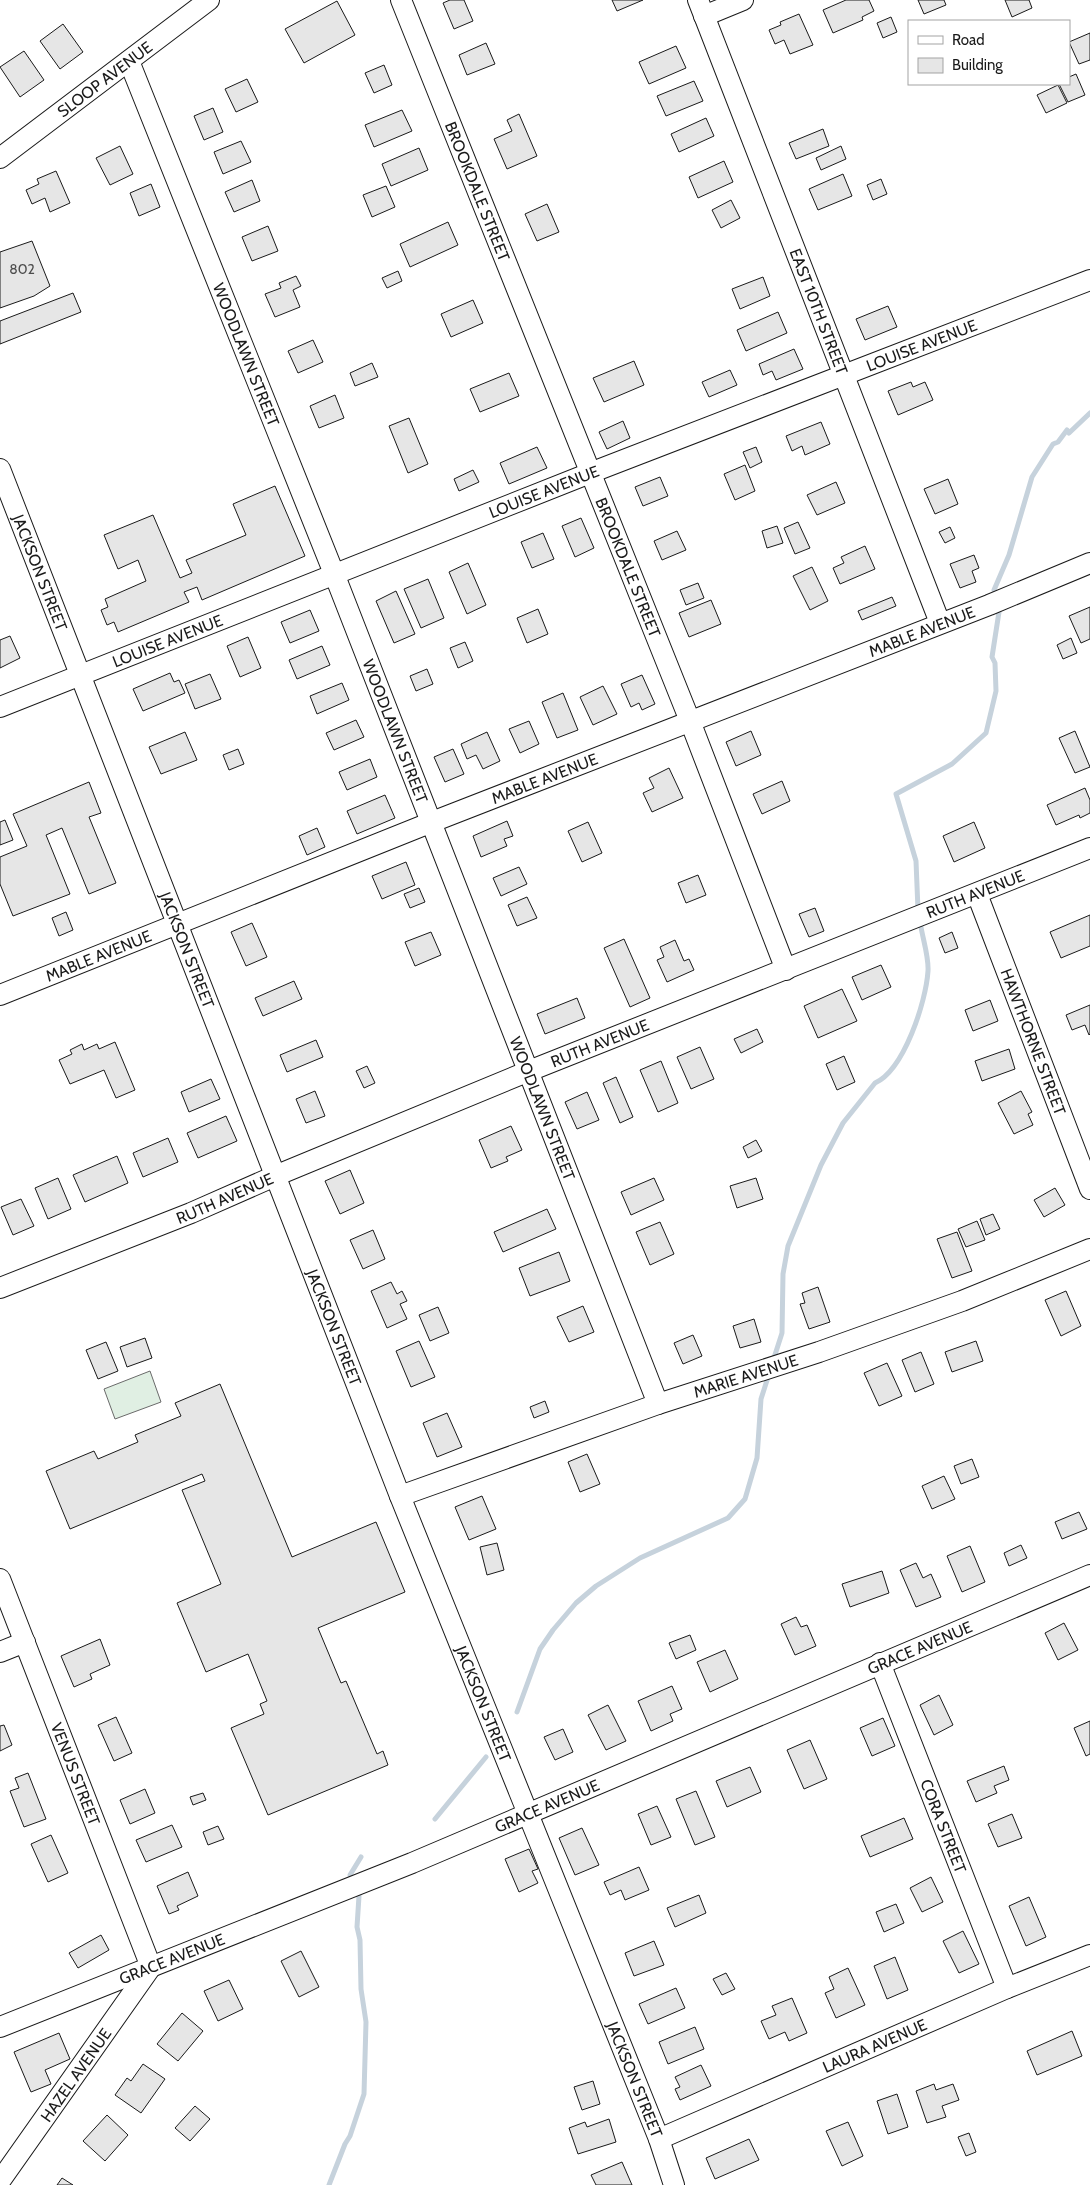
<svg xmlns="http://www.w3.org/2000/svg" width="1090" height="2185" font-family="Cabin,sans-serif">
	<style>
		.green { fill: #e0efe3; stroke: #6a6a6a }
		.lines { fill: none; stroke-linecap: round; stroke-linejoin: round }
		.stream { stroke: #c6d2dc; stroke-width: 5 }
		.building { fill: #e6e6e6; stroke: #1a1a1a }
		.minor-casing { stroke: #1a1a1a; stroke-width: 22 }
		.minor { stroke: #fff; stroke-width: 20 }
		.labels { text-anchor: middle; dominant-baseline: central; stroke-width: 4; stroke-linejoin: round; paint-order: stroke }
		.number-label { font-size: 14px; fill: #4d4d4d }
		.street-label { font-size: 16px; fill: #1a1a1a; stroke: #fff }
	</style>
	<rect width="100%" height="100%" fill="#fff"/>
	<!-- green -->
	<path class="green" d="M150 1371 161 1402 115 1419 104 1389Z"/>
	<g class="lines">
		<!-- stream -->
		<path class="stream" d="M994 590 1009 555 1032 477 1053 444 1058 442 1067 430 1069 433 1090 413
			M918 910 916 861 896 794 952 764 986 733 996 691 995 663 992 657 999 612
			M773 1361 782 1333 783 1274 788 1246 821 1165 843 1123 875 1083C904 1070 926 1002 928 971 929 956 922 937 920 921
			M517 1712 540 1649 553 1630 576 1603 596 1586 640 1558 728 1518 745 1499 757 1458 761 1399 769 1374
			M435 1819 486 1757
			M353 1881 350 1875 361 1857
			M329 2185 345 2144 350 2136 364 2094 366 2022 361 1989 360 1940 357 1927 359 1896 356 1889"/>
	</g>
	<!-- building -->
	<path class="building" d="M450 0H464L473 21 454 29 443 3Z
		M612 0H643L617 11Z
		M846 0H869L874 11 862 17 863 20 833 33 823 10Z
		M918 0H944L946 5 924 14Z
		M1005 0H1029L1032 8 1012 17Z
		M337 1 355 35 304 63 285 29Z
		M799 14 813 45 790 54 784 40 775 44 769 30 781 25 780 22Z
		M891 17 897 32 883 38 877 23Z
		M63 24 83 52 60 69 40 41Z
		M1090 33V60L1079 64 1069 42Z
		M486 43 495 64 467 75 459 55Z
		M676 46 686 68 649 84 639 62Z
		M24 51 44 80 20 97 0 67Z
		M384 65 392 85 374 93 365 73Z
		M1076 74 1085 95 1068 102 1059 84H1069V77Z
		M247 79 258 102 236 112 225 89Z
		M694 81 703 101 666 116 657 96Z
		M1058 85 1067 103 1046 113 1037 95Z
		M213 108 223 132 204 140 194 116Z
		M402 110 412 131 374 147 365 125Z
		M519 114 537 156 507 169 494 139 512 131 507 120Z
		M706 118 714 136 679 152 671 134Z
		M823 129 829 146 796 159 789 143Z
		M241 141 251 162 223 174 214 152Z
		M120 146 133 174 110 185 96 158Z
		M841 146 846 159 821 170 816 158Z
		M419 148 428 170 391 186 382 164Z
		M724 161 733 182 698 198 689 177Z
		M56 171 70 203 50 212 45 198 32 204 26 190 39 184 37 179Z
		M843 174 852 196 818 210 809 189Z
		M881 179 887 194 873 200 867 185Z
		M252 180 260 201 234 212 225 192Z
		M151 184 160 207 139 216 130 193Z
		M386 186 395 207 372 217 363 195Z
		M731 200 740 218 721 228 712 210Z
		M547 204 559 232 537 241 525 214Z
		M448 222 458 245 410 267 400 244Z
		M268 226 278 251 252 261 242 237Z
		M32 241 50 286 34 296 0 308V252Z
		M398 271 402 281 387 288 382 278Z
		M296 276 301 286 293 290 300 307 275 317 265 294 281 288 279 283Z
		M763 277 770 296 740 309 732 289Z
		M73 293 81 312 0 344V321Z
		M473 300 483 323 451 337 441 314Z
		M888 306 897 327 865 340 856 319Z
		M778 312 787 333 746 351 737 330Z
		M313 340 323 362 298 373 288 351Z
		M794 349 803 369 776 380 772 371 763 375 759 364Z
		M634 361 644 385 604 402 593 378Z
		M372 363 378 377 355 386 350 373Z
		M730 370 737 385 709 397 702 382Z
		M509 373 519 396 480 412 470 389Z
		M911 382 913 387 925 382 933 400 898 415 888 391Z
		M335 395 344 418 319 428 310 406Z
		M409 418 428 464 408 473 389 426Z
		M623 421 630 438 607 449 599 432Z
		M821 422 830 444 805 455 802 446 792 451 786 436Z
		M537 447 547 468 509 484 500 463Z
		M756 447 762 462 750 468 743 452Z
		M745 465 755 491 735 500 724 474Z
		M473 470 479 482 459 491 454 479Z
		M660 477 668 496 643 506 635 487Z
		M948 479 958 504 935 514 924 489Z
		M836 482 845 503 817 515 807 495Z
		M275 486 305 556 202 600 197 587 184 592 189 602 118 632 114 622 107 625 101 610 108 607 105 599 146 581 138 560 118 569 104 535 153 515 180 578 192 573 186 560 246 535 233 504Z
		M581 518 594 548 575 557 562 526Z
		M798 522 810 548 795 554 784 528Z
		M777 526 783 543 767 548 762 531Z
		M950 527 955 538 945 543 939 532Z
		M677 531 686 550 662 560 654 541Z
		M543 533 554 559 532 568 521 542Z
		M865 546 875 569 840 584 833 568 844 563 841 557Z
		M974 555 979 568 972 571 976 582 960 588 950 564Z
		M468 563 486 605 467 614 449 572Z
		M812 567 828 601 810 610 793 576Z
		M428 579 444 618 421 628 404 589Z
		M698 583 704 598 686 605 680 590Z
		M396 591 415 634 394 643 376 601Z
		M892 597 896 606 862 620 858 611Z
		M711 600 721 624 689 637 679 613Z
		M1090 607V639L1081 643 1069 616Z
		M538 609 548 634 527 643 517 618Z
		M310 610 319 631 290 643 281 622Z
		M10 636 20 658 0 668V640Z
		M248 637 261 668 240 677 227 646Z
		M1071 638 1077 653 1063 659 1057 645Z
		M465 642 473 661 458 668 450 648Z
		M322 646 330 665 297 679 289 660Z
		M427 669 433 684 416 691 410 676Z
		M170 673 174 682 179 680 185 693 143 711 133 689Z
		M210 674 221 699 195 709 185 684Z
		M642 675 655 704 642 710 639 703 631 707 621 684Z
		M342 683 349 700 317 714 310 696Z
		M603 686 617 714 593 725 580 697Z
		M563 693 578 730 557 738 542 702Z
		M356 720 364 737 334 750 326 733Z
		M529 721 539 744 520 753 509 729Z
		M751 731 761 755 736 766 726 742Z
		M1075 731 1090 767 1075 773 1059 738Z
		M185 732 197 760 161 774 149 747Z
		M487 732 500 761 483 769 476 755 467 759 461 744Z
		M238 749 244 764 229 770 223 755Z
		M453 749 464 774 445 782 434 757Z
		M370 759 377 777 347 790 339 772Z
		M669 768 683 798 652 812 643 793 654 788 649 778Z
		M782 781 790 801 762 814 753 794Z
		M89 782 101 813 89 817 116 883 89 894 62 828 46 835 70 894 13 916 0 884V857L27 846 13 814Z
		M1085 788 1090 800V813L1080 818 1079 815 1056 825 1047 805Z
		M385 795 395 818 357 834 347 811Z
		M5 820 13 840 0 845V822Z
		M507 821 513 836 504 839 507 846 481 857 473 836Z
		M588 822 602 853 582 862 568 831Z
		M974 822 985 848 954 862 943 836Z
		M317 828 325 847 307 855 299 836Z
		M406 862 415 885 382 899 372 876Z
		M519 867 527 884 501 896 493 878Z
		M698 875 706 895 686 903 678 883Z
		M419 888 425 902 410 908 404 894Z
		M527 897 537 918 517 926 508 905Z
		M815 908 824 931 809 937 799 914Z
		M66 912 73 930 59 936 52 918Z
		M1090 915V946L1061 958 1050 932Z
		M252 923 267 957 246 966 231 932Z
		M431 932 441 955 415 966 405 942Z
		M952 932 958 948 945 953 939 938Z
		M624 939 650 998 630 1007 604 948Z
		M675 940 684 961 689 959 694 970 667 982 657 960 664 957 660 947Z
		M881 965 891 987 862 1000 852 977Z
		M294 981 302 999 263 1016 255 998Z
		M842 989 857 1021 818 1038 804 1006Z
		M577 998 585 1018 545 1034 537 1014Z
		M990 1000 998 1021 973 1031 965 1010Z
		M1090 1005V1034L1089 1035 1085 1025 1072 1030 1066 1015Z
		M757 1029 763 1042 741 1053 734 1039Z
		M316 1040 323 1057 287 1072 280 1055Z
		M115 1042 135 1090 116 1098 104 1070 70 1084 59 1060 72 1054 70 1050 82 1044 84 1050 97 1044 99 1049Z
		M700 1047 714 1079 691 1089 677 1057Z
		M1009 1049 1015 1069 982 1081 975 1061Z
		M844 1056 855 1082 837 1090 826 1064Z
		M661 1061 678 1103 658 1112 640 1070Z
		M367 1066 375 1083 364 1088 356 1071Z
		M616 1077 633 1117 620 1123 603 1083Z
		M211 1079 220 1099 189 1112 181 1092Z
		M315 1091 325 1116 306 1123 296 1099Z
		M1021 1091 1032 1112 1028 1114 1033 1125 1014 1134 998 1103Z
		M587 1092 599 1120 577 1129 565 1102Z
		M226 1116 237 1141 198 1158 187 1133Z
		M511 1126 522 1150 506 1157 508 1161 491 1168 479 1140Z
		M168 1138 178 1162 143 1177 133 1153Z
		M756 1140 762 1151 748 1158 743 1147Z
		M117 1156 128 1183 85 1202 73 1175Z
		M350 1170 364 1203 340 1214 325 1181Z
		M58 1178 71 1209 48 1219 35 1188Z
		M654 1178 664 1200 631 1215 621 1192Z
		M756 1178 763 1199 737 1208 730 1186Z
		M1055 1188 1065 1205 1044 1217 1034 1200Z
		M21 1199 34 1226 13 1235 1 1207Z
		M547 1209 556 1229 503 1252 494 1232Z
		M993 1214 1000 1229 986 1235 980 1219Z
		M977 1221 985 1240 966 1247 958 1229Z
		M660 1222 674 1254 650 1265 636 1232Z
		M373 1230 385 1259 363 1269 350 1240Z
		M957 1232 972 1271 952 1278 937 1239Z
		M559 1252 570 1281 530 1296 519 1268Z
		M391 1282 397 1294 402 1291 407 1301 400 1304 407 1319 387 1328 371 1291Z
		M818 1287 830 1322 809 1329 800 1304 805 1303 802 1293Z
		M1066 1291 1081 1326 1061 1336 1045 1300Z
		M583 1306 594 1332 569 1342 557 1317Z
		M438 1307 449 1333 430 1341 419 1315Z
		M754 1319 761 1342 740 1348 733 1326Z
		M693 1335 702 1356 683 1364 674 1343Z
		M145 1338 152 1358 127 1367 120 1347Z
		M419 1341 435 1377 411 1387 396 1351Z
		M976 1341 983 1361 952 1372 945 1352Z
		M106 1342 118 1371 98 1379 86 1350Z
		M921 1352 934 1384 915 1392 902 1360Z
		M887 1363 902 1396 879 1406 864 1373Z
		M220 1384 292 1557 376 1522 405 1592 318 1628 341 1683 346 1681 377 1754 383 1751 388 1765 268 1815 231 1728 264 1714 260 1704 267 1701 248 1654 206 1672 177 1603 221 1584 182 1490 205 1481 202 1474 70 1529 46 1471 94 1451 98 1459 138 1442 135 1435 181 1416 175 1403Z
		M545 1401 549 1412 534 1418 530 1407Z
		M447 1413 462 1447 437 1457 423 1423Z
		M587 1454 600 1484 580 1492 568 1462Z
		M972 1459 979 1477 961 1484 954 1466Z
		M944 1476 955 1499 932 1509 922 1486Z
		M482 1496 496 1529 469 1540 455 1507Z
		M1079 1512 1087 1529 1062 1539 1055 1522Z
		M497 1543 504 1570 487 1575 480 1547Z
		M1021 1545 1027 1558 1009 1566 1004 1553Z
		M970 1546 985 1582 962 1592 947 1556Z
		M916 1563 923 1578 931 1574 941 1597 916 1607 900 1570Z
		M882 1571 889 1593 850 1607 842 1584Z
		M796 1617 801 1627 807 1625 816 1646 795 1655 781 1624Z
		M1064 1623 1078 1650 1058 1660 1045 1633Z
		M690 1635 696 1650 676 1659 669 1643Z
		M100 1639 110 1665 90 1674 92 1679 74 1687 61 1656Z
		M725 1650 738 1679 710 1692 697 1662Z
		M672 1686 682 1709 670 1714 673 1721 651 1731 638 1701Z
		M939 1695 953 1725 934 1735 920 1705Z
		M608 1705 626 1741 606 1750 588 1715Z
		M116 1717 132 1753 114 1761 98 1725Z
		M883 1718 895 1746 872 1756 860 1728Z
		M1090 1721V1754L1086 1756 1074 1728Z
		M4 1725 12 1745 0 1751V1726Z
		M563 1729 573 1752 555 1760 544 1737Z
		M810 1740 827 1779 804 1789 787 1750Z
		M1004 1766 1009 1780 994 1786 997 1793 976 1802 967 1781Z
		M750 1767 761 1792 727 1807 716 1781Z
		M28 1773 46 1819 24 1827 10 1791 19 1788 15 1778Z
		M145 1789 155 1813 130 1824 120 1800Z
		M696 1791 715 1837 695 1845 676 1799Z
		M203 1793 206 1800 193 1805 190 1797Z
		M657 1806 671 1837 651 1845 638 1814Z
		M1012 1814 1022 1838 998 1847 988 1824Z
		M904 1818 913 1839 870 1857 861 1836Z
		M172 1825 182 1847 146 1862 136 1840Z
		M218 1826 224 1839 208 1845 203 1832Z
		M582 1828 599 1865 575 1875 559 1838Z
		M51 1835 68 1873 48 1882 31 1844Z
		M529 1849 538 1869 532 1871 538 1883 519 1892 505 1859Z
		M639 1867 649 1890 625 1900 621 1890 610 1895 604 1882Z
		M188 1872 198 1896 177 1906 179 1910 169 1914 157 1886Z
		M931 1877 943 1902 922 1912 910 1888Z
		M699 1895 706 1913 675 1927 667 1908Z
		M1029 1897 1046 1937 1026 1946 1009 1906Z
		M896 1904 904 1923 884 1932 876 1912Z
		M963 1931 979 1964 959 1973 943 1941Z
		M101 1935 109 1950 78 1968 69 1953Z
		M654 1941 664 1965 634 1976 625 1953Z
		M301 1951 319 1987 299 1997 281 1961Z
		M895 1957 908 1990 887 1999 874 1966Z
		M848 1968 865 2005 836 2018 825 1993 834 1989 829 1977Z
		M726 1973 735 1989 722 1995 713 1979Z
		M229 1980 243 2009 218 2021 204 1991Z
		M676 1988 685 2008 648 2024 639 2004Z
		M792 1998 807 2033 789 2041 785 2032 769 2039 761 2021 776 2015 772 2006Z
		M182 2013 203 2031 178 2061 157 2044Z
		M695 2027 704 2049 668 2064 659 2042Z
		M1072 2031 1082 2056 1037 2075 1027 2051Z
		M59 2033 70 2059 45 2070 51 2084 31 2092 14 2052Z
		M143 2064 165 2079 141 2113 115 2095 127 2078 131 2081Z
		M701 2065 711 2086 680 2100 675 2089 680 2087 675 2077Z
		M593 2081 600 2104 582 2110 574 2087Z
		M934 2084 936 2090 953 2084 959 2100 942 2106 946 2117 927 2123 916 2091Z
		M897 2094 908 2127 888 2134 877 2101Z
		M195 2106 210 2119 190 2141 175 2128Z
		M107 2115 128 2135 105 2161 83 2141Z
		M609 2119 616 2142 578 2154 569 2128 585 2122 587 2127Z
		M848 2122 863 2156 842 2166 826 2131Z
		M969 2133 976 2152 966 2156 958 2137Z
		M749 2139 759 2160 715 2179 706 2158Z
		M622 2162 632 2185H596L591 2175Z
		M62 2178 73 2185H57Z"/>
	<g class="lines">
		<defs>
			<g id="minor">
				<path id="s1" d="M401 0 690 721 786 970"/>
				<path id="s2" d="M698 0 940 623"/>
				<path d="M704 16 743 0"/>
				<path id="s3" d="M129 61 335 576 658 1404"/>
				<path id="s4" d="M0 158 209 0"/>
				<path id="s5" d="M0 469 400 1496 659 2139 674 2185"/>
				<path id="s6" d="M0 707 590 473 1090 280"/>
				<path id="s7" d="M977 894 1090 1189"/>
				<path id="s8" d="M0 995 432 822 989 605 1090 563"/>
				<path id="s9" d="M0 1288 191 1213 275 1176 529 1071 1090 848"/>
				<path id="s10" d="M400 1496 658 1404 819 1352 962 1301 1090 1249"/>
				<path id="s11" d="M0 1579 151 1967 0 2181"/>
				<path d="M0 1652 25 1642"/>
				<path id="s12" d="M880 1663 1007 1988"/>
				<path id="s13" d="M0 2027 412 1863 1090 1575"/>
				<path id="s14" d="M659 2139 1007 1988 1090 1955"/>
			</g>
		</defs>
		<!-- minor casing -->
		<use href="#minor" class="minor-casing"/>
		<!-- minor -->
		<use href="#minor" class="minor"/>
	</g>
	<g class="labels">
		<!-- number labels -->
		<g class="number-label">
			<text x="22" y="269">802</text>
		</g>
		<!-- street labels -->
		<g class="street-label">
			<text stroke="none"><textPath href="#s4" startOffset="131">SLOOP AVENUE</textPath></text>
			<text stroke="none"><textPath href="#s1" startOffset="206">BROOKDALE STREET</textPath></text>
			<text stroke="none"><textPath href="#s2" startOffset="334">EAST 10TH STREET</textPath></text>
			<text stroke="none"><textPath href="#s6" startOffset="990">LOUISE AVENUE</textPath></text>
			<text stroke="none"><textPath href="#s3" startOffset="316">WOODLAWN STREET</textPath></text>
			<text stroke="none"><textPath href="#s6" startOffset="585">LOUISE AVENUE</textPath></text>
			<text stroke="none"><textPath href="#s1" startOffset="611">BROOKDALE STREET</textPath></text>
			<text stroke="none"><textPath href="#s5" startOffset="111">JACKSON STREET</textPath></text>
			<text stroke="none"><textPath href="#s8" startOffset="991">MABLE AVENUE</textPath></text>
			<text stroke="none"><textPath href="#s6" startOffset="180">LOUISE AVENUE</textPath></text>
			<text stroke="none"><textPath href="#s3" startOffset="721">WOODLAWN STREET</textPath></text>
			<text stroke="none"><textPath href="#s8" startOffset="586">MABLE AVENUE</textPath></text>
			<text stroke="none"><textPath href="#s9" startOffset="1052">RUTH AVENUE</textPath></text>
			<text stroke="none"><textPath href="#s5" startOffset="516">JACKSON STREET</textPath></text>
			<text stroke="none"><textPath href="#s8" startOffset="106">MABLE AVENUE</textPath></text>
			<text stroke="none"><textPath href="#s7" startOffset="158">HAWTHORNE STREET</textPath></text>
			<text stroke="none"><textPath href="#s9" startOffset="648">RUTH AVENUE</textPath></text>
			<text stroke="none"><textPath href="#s3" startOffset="1126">WOODLAWN STREET</textPath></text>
			<text stroke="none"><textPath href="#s9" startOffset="242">RUTH AVENUE</textPath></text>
			<text stroke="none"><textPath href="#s5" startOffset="921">JACKSON STREET</textPath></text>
			<text stroke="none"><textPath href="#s10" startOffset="366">MARIE AVENUE</textPath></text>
			<text stroke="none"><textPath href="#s13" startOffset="995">GRACE AVENUE</textPath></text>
			<text stroke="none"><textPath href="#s5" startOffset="1326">JACKSON STREET</textPath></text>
			<text stroke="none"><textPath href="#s11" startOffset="209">VENUS STREET</textPath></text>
			<text stroke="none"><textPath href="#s13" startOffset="590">GRACE AVENUE</textPath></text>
			<text stroke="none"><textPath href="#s12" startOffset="175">CORA STREET</textPath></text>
			<text stroke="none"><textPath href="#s13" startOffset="185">GRACE AVENUE</textPath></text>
			<text stroke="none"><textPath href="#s14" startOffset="235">LAURA AVENUE</textPath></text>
			<text transform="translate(76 2075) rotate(-55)">HAZEL AVENUE</text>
			<text stroke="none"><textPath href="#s5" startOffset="1731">JACKSON STREET</textPath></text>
		</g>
	</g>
	<!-- legend -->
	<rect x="908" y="20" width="162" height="65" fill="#ffffff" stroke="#a3a3a3"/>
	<rect x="918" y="36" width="25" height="8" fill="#ffffff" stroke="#a3a3a3"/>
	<text x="952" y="45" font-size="15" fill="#1a1a1a">Road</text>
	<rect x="918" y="58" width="25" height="15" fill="#e6e6e6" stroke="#a3a3a3"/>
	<text x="952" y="70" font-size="15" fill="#1a1a1a">Building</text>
</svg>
